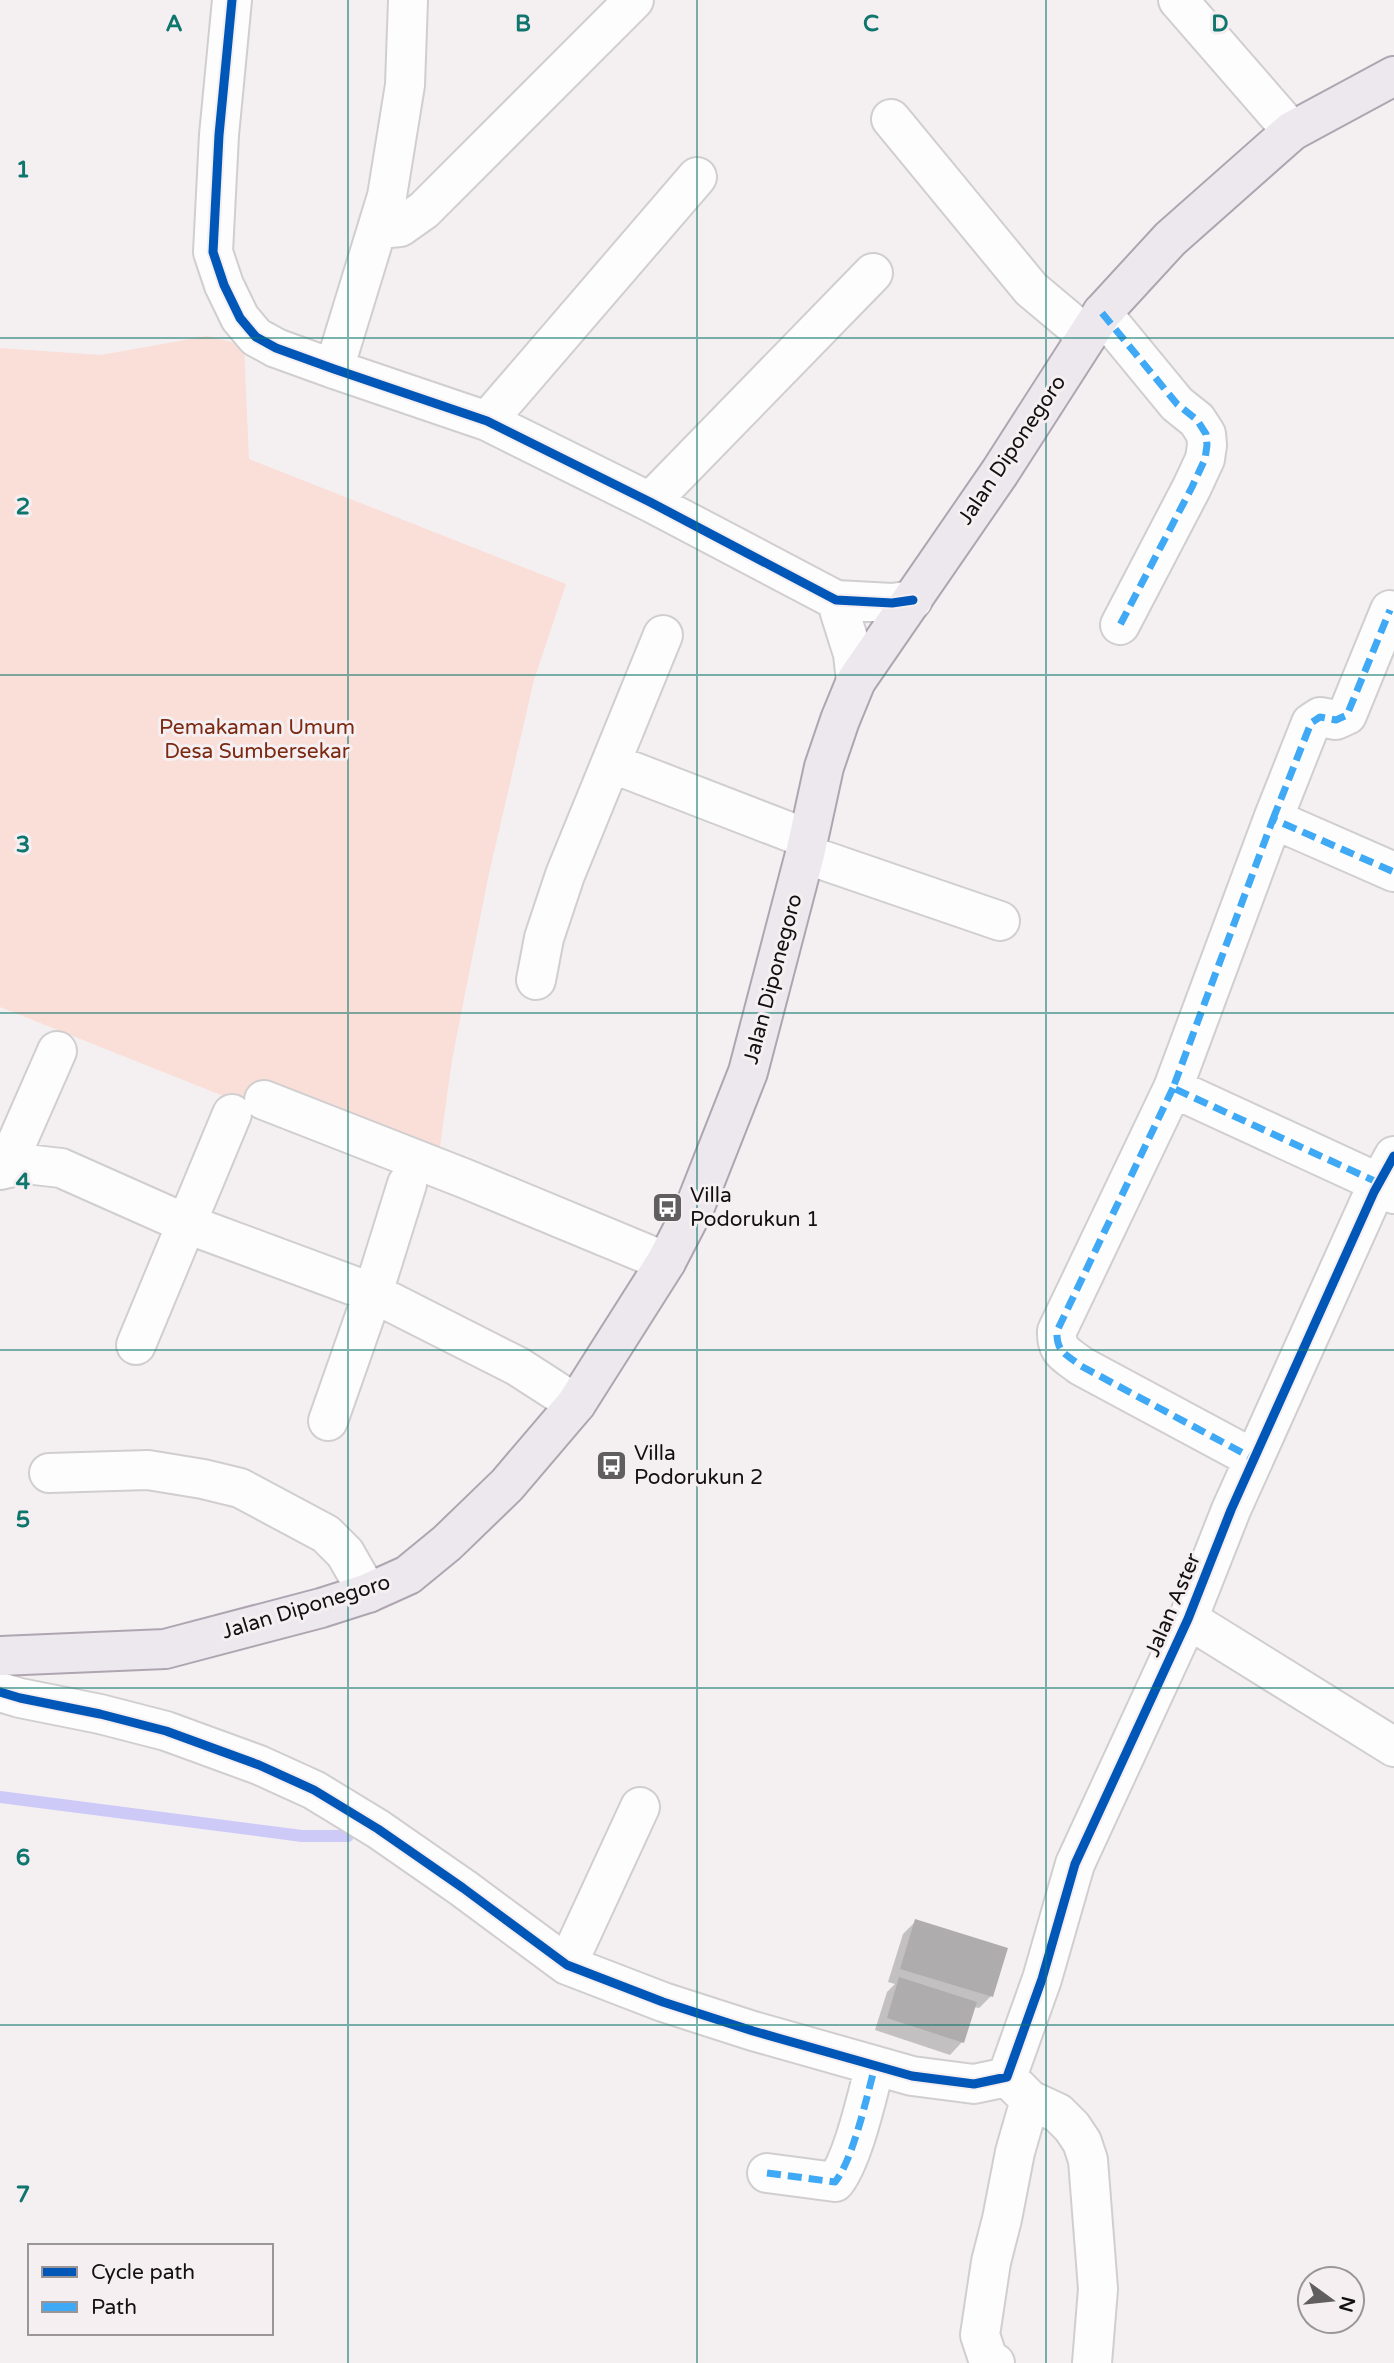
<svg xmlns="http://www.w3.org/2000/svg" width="1394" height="2363" font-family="'Varela Round',sans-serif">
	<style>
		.green { fill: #faded8 }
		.shadow { fill: #0003 }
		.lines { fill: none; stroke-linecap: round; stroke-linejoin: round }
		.stream { stroke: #cecaf8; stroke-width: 12 }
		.building { fill: #afacad }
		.minor-casing { stroke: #d1ced0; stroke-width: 42 }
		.major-casing { stroke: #afa5b1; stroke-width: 42 }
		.minor { stroke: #fdfdfd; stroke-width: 38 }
		.major { stroke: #ece8ee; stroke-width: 38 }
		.quiet { stroke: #3fa9f5; stroke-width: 7; stroke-dasharray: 14 7; stroke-linecap: butt }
		.cycleway-casing { stroke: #f5eff2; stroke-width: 13 }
		.cycleway { stroke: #0057b8; stroke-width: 9 }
		.grid { fill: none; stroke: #0f766e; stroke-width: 2; stroke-opacity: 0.55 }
		.labels { text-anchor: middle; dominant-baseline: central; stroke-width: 6; stroke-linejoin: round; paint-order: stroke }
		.street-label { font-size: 21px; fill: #121011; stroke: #f5eff2 }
		.park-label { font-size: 21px; fill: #7c2911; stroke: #f5eff2 }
		.poi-label { font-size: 21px; fill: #121011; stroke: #f5eff2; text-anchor: start }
		.grid-label { font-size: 23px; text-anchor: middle; font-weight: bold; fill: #0f766e; stroke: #f5eff2; stroke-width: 6; stroke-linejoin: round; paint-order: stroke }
	</style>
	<rect width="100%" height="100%" fill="#f4f0f2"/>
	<!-- green -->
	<path class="green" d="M207 336 244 345 249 459 566 584 534 680 488 878 452 1060 439 1154 621 1228 605 1259 517 1213 0 1007V348L101 355Z"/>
	<!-- shadow -->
	<path class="shadow" d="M916 1921 991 1996 979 2008 974 2007 962 2042 950 2055 875 2030 887 1992 895 1984 888 1982 903 1934Z"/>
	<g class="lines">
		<!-- stream -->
		<path class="stream" d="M0 1797 302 1836H348"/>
	</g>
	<!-- building -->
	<path class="building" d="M915 1919 1008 1948 993 1997 900 1969Z
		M899 1977 977 2002 964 2043 887 2018Z"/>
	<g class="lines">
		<defs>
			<path id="minor" d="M232 0 219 135 213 252 224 285 240 318 256 337 276 348 334 369 487 421 650 502 836 600 892 603 913 600
				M1178 0 1292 131
				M891 119 1031 289 1087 336
				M379 229 400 227 424 210 634 0
				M1102 313 1177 404 1197 420 1206 434 1207 445 1205 459 1192 487 1120 625
				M334 369 387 196 405 85 408 0
				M487 421 697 177
				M650 502 873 273
				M836 600 853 654 856 681
				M611 763 808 839
				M1273 819 1311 723 1320 717 1336 720 1347 715 1390 610
				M805 854 1000 921
				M1394 872 1273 819 1173 1088 1379 1183 1394 1194
				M536 980 544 938 565 875 663 635
				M1173 1088 1057 1331C1056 1352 1066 1354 1081 1366L1254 1459
				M264 1100 466 1179 666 1262
				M6 1167 57 1051
				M0 1170 26 1164 61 1168 187 1224 373 1293 517 1366 576 1404
				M136 1345 232 1114
				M328 1421 373 1293 407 1184
				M49 1473 148 1470 203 1479 240 1488 326 1534 345 1553 368 1593
				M1188 1619 1394 1747
				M0 1692 20 1698 100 1714 166 1731 259 1765 314 1790 378 1829 463 1888 567 1965 663 2002 753 2031 912 2076 974 2084 1007 2077
				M567 1965 640 1807
				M1007 2077 1042 1979 1075 1864 1188 1619 1231 1510 1374 1192 1394 1156
				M1007 2077 1030 2100 1058 2113 1072 2127 1082 2142 1088 2160 1098 2289 1092 2363
				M767 2173 835 2182C853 2160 867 2096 875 2066
				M995 2363 988 2359 980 2335 991 2262 1002 2219 1015 2152 1030 2100"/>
			<path id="major" d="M0 1656 165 1649 321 1608 368 1593 408 1575 447 1543 507 1485 576 1404 666 1262 696 1204 748 1072 805 854 824 767 840 720 856 681 1000 472 1102 313 1170 239 1292 131 1394 76"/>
		</defs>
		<!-- minor casing -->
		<use href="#minor" class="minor-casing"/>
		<!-- major casing -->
		<use href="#major" class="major-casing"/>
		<!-- minor -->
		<use href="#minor" class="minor"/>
		<!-- major -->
		<use href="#major" class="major"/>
		<!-- quiet -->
		<path class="quiet" d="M1102 313 1177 404 1197 420 1206 434 1207 445 1205 459 1192 487 1120 625
			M1273 819 1311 723 1320 717 1336 720 1347 715 1390 610
			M1173 1088 1057 1331C1056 1352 1066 1354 1081 1366L1254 1459
			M1379 1183 1173 1088 1273 819 1394 872
			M767 2173 835 2182C853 2160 867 2096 875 2066"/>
		<defs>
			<path id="cycleway" d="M232 0 219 135 213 252 224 285 240 318 256 337 276 348 334 369 487 421 650 502 836 600 892 603 913 600
				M0 1692 20 1698 100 1714 166 1731 259 1765 314 1790 378 1829 463 1888 567 1965 663 2002 753 2031 912 2076 974 2084 1007 2077 1042 1979 1075 1864 1188 1619 1231 1510 1374 1192 1394 1156"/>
		</defs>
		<!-- cycleway casing -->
		<use href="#cycleway" class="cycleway-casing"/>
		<!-- cycleway -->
		<use href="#cycleway" class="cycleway"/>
	</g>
	<!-- grid -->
	<path class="grid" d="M348 0V2363M697 0V2363M1046 0V2363M0 338H1394M0 675H1394M0 1013H1394M0 1350H1394M0 1688H1394M0 2025H1394"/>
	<!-- icons -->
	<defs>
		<symbol id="bus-square" viewBox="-11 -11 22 22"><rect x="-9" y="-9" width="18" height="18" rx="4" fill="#615e60" stroke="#f5eff2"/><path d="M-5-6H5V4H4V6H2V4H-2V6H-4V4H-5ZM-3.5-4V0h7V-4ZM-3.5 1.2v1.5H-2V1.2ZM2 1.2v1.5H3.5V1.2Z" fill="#fff"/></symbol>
	</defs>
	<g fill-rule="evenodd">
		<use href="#bus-square" x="650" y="1190" width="35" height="35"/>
		<use href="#bus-square" x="594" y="1448" width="35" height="35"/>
	</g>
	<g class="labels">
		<!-- street labels -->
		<g class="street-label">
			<text transform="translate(1012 450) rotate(-56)">Jalan Diponegoro</text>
			<text transform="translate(773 979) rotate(-75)">Jalan Diponegoro</text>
			<text transform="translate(1173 1605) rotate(-67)">Jalan Aster</text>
			<text transform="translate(306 1607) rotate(-17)">Jalan Diponegoro</text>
		</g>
		<!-- park labels -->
		<g class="park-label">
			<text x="257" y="727">Pemakaman Umum<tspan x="257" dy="24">Desa Sumbersekar</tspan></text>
		</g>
		<!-- poi labels -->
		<g class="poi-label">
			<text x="690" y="1195">Villa<tspan x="690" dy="24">Podorukun 1</tspan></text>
			<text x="634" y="1453">Villa<tspan x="634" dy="24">Podorukun 2</tspan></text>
		</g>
	</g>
	<g class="grid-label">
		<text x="174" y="31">A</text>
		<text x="523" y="31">B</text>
		<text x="871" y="31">C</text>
		<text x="1220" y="31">D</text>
		<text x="23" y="177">1</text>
		<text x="23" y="514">2</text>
		<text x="23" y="852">3</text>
		<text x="23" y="1189">4</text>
		<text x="23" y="1527">5</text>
		<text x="23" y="1865">6</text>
		<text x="23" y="2202">7</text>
	</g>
	<!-- legend -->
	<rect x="28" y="2244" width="245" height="91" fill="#f5eff2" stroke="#9a9698" stroke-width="2"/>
	<rect x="42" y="2267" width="35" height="10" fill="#0057b8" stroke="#9a9698" stroke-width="2"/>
	<text x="91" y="2279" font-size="21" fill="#121011">Cycle path</text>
	<rect x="42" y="2302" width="35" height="10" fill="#3fa9f5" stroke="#9a9698" stroke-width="2"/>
	<text x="91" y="2314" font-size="21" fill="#121011">Path</text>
	<!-- north arrow -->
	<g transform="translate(1331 2300) rotate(105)"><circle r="33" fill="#f5eff2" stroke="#9a9698" stroke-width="2"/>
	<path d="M0-5L12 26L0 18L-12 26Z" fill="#615e60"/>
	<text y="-10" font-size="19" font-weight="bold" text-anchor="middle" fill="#121011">N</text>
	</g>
</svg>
